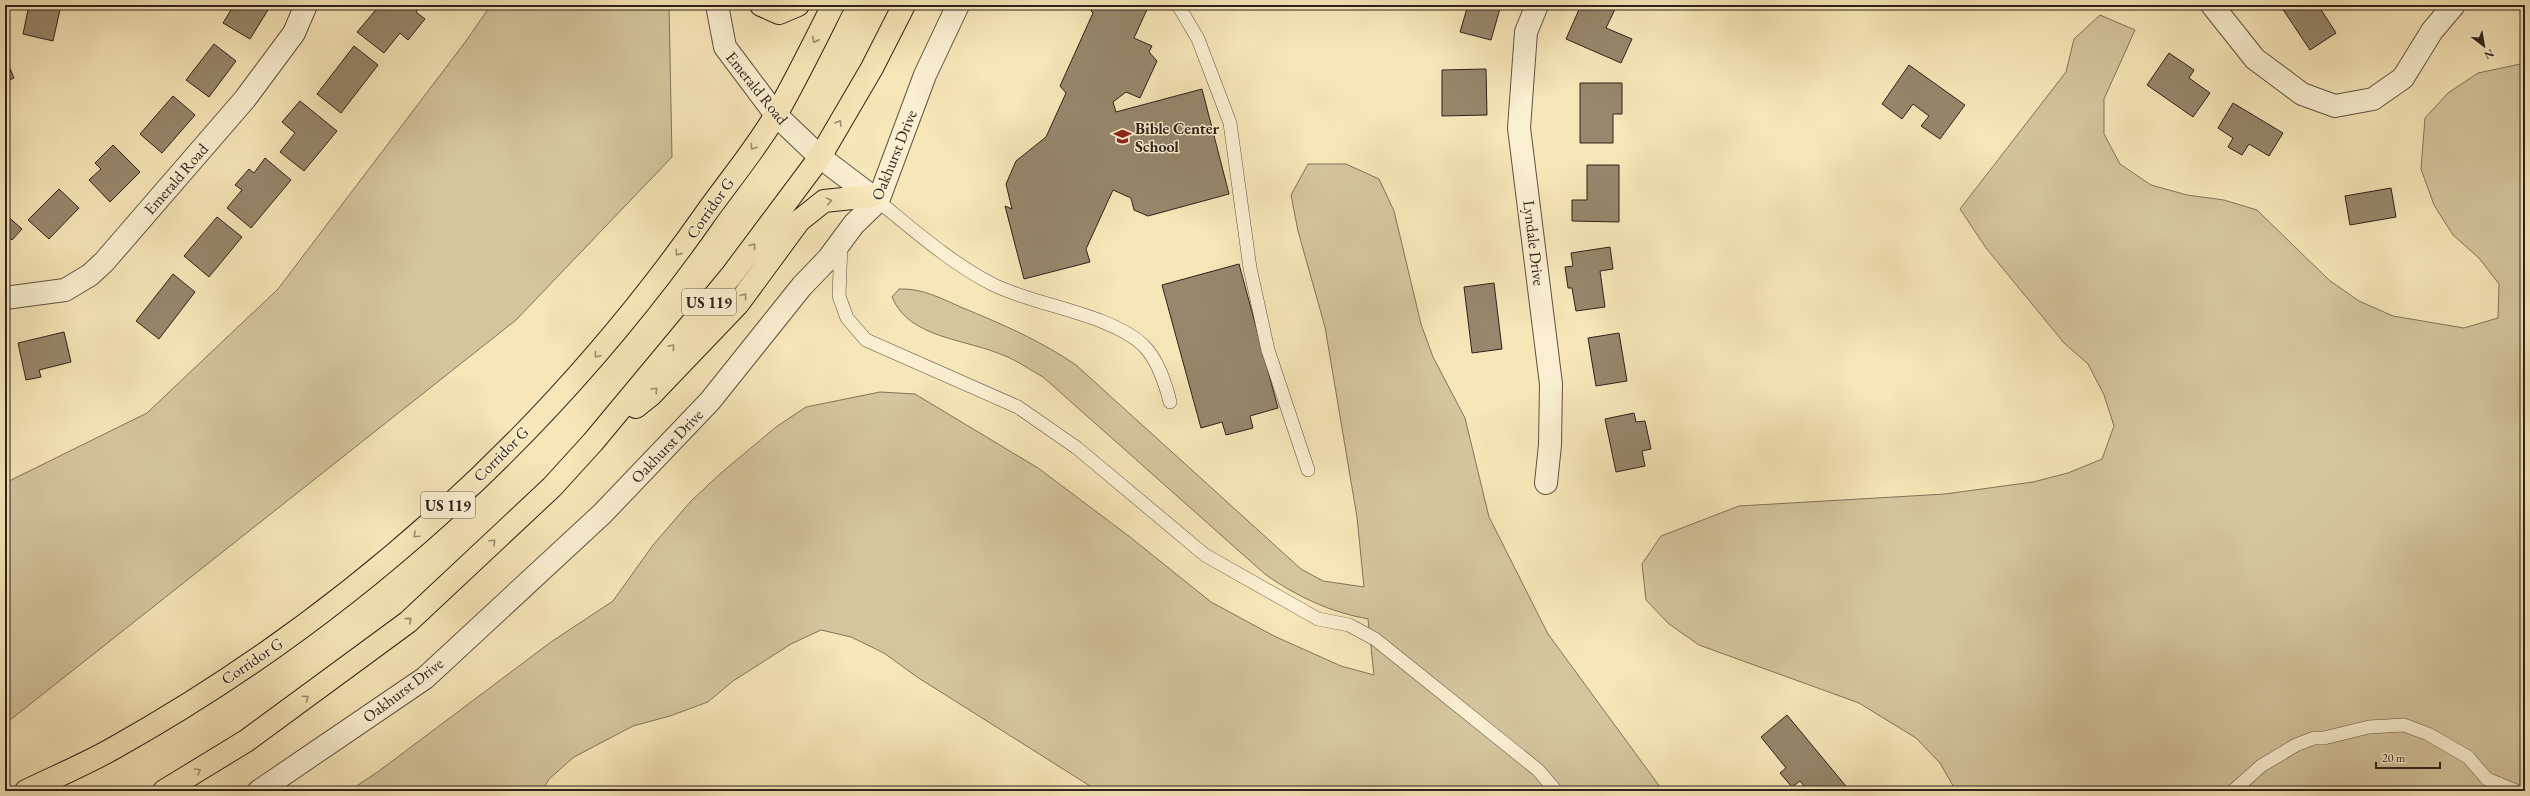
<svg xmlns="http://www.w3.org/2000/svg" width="2530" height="796" font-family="'EB Garamond',serif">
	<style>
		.green { fill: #d5c59d; stroke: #82735c }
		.building { fill: #97876c; stroke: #2e211a }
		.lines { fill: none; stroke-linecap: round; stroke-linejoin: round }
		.lane-casing { stroke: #605242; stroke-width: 14 }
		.street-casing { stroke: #605242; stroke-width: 24 }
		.highway-casing { stroke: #2e211a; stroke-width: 24 }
		.lane { stroke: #faefd1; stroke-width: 13 }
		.street { stroke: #faefd1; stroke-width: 22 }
		.highway { stroke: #f7e6b8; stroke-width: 22 }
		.oneway { stroke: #9d8d71 }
		.labels { text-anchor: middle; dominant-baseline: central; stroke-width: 3; stroke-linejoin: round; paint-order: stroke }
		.shield { fill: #faefd1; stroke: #6b5f51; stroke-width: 1 }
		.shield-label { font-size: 15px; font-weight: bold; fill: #2e211a }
		.street-label { font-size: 16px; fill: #2e211a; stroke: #faefd1 }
		.poi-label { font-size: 16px; font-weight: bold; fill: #2e211a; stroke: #faefd1; text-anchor: start }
	</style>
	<rect width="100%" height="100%" fill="#f7e6b8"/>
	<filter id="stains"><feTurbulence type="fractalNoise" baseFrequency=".005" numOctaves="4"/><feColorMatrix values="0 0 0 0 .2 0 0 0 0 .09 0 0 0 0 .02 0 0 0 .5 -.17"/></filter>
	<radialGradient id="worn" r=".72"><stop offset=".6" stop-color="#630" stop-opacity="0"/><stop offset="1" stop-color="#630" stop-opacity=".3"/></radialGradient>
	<!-- green -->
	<path class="green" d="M491 5H669L672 157 516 320 5 724V483L147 413 278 289 466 41Z
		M2100 15 2135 30 2104 99V134L2120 164 2151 185 2187 195 2224 200 2257 210 2329 280 2359 301 2393 316 2464 328 2498 318 2499 284 2479 258 2453 235 2434 205 2421 169 2425 118 2448 93 2478 73 2525 63V791H1956L1940 763 1916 738 1859 703 1699 645 1669 624 1646 600 1642 564 1661 536 1739 506 1945 494 2033 482 2068 473 2102 459 2114 426 2104 395 2088 364 2064 343 1986 248 1960 209 2066 72 2074 39Z
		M1308 164H1346L1379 179 1394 211 1421 324 1433 357 1465 418 1489 517 1548 634 1663 791H1098L917 677 884 653 851 637 821 630 791 644 733 681 708 702 670 716 633 726 574 757 549 779 542 791H349L379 771 551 642 613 601 653 545 691 501 721 473 776 427 806 407 880 392 915 394 1038 468 1130 537 1211 602 1274 636 1341 666 1374 675 1368 619C1330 612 1298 597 1266 575L1043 377C1030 370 1018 361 1005 356 968 339 909 339 892 297L899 289C923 288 942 299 963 308 1002 324 1041 341 1076 365L1301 569 1323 581 1364 587 1357 517 1325 327 1298 231 1291 195Z"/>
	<!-- building -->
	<path class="building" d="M29 5H61L53 41 23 34Z
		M234 5H271L250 39 223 23Z
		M380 5 385 9 388 5H418L420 7 416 12 425 19 408 40 400 33 384 53 357 32Z
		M1093 5H1149L1134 38 1152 46 1149 52 1157 61 1140 98 1126 92 1113 102 1116 112 1202 89 1229 194 1148 216 1134 210 1131 198 1113 190 1086 249 1090 262 1024 279 1005 206 1012 209 1006 184 1016 161 1046 137 1066 93 1060 86 1093 13 1091 11Z
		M1468 5H1501L1491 40 1460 32Z
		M1581 5H1617L1606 28 1632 39 1621 63 1566 39Z
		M2280 5H2318L2336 33 2310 50Z
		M2516 5H2525V17Z
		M214 44 236 61 209 97 186 80Z
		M354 46 378 65 341 113 317 94Z
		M2169 53 2194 70 2189 78 2210 93 2193 117 2147 85Z
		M5 57 14 78 5 82Z
		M1909 65 1965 105 1940 139 1921 126 1929 116 1913 104 1902 119 1882 104Z
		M1486 69 1487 115 1442 116V70Z
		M1580 83H1622V114H1613V143H1580Z
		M173 96 195 115 162 153 140 134Z
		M300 101 337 131 304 171 280 152 295 133 282 122Z
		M2233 103 2283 133 2269 156 2249 144 2242 155 2228 147 2233 138 2218 128Z
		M113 145 140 172 110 202 89 180 101 169 95 163Z
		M265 158 291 180 251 228 227 208 242 190 235 185 249 169 254 173Z
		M1587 165H1619V222L1572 221V200H1587Z
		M2391 188 2396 217 2350 225 2345 196Z
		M59 189 79 208 49 239 28 220Z
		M5 214 22 229 12 240 5 234Z
		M217 217 242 237 209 277 184 256Z
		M1610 247 1613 269 1600 271 1605 307 1576 311 1572 288H1568L1565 267 1573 266 1571 253Z
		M1239 264 1278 408 1250 416 1253 428 1226 435 1222 422 1201 428 1162 285Z
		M173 274 195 292 159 339 136 321Z
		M1494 283 1502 349 1472 353 1464 287Z
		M64 332 71 362 39 370 41 377 26 380 18 343Z
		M1619 333 1627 381 1596 386 1588 338Z
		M1634 413 1636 422 1645 421 1651 449 1642 451 1645 466 1616 472 1605 419Z
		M1787 715 1850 791H1808L1800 781 1792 787 1780 773 1786 768 1761 737Z"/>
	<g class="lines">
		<defs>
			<path id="lane" d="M1178 5 1198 39 1230 123 1250 268 1268 350 1308 470
				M878 201C915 231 952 264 994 285 1037 306 1110 314 1143 345 1158 360 1165 382 1170 402
				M841 244 839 296 847 318 866 340 1018 407 1077 448 1205 555 1318 619 1349 625 1375 639 1538 770 1556 791
				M2233 791 2261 766 2296 745 2314 738H2324L2369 727 2404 725 2428 734 2468 757 2487 779 2516 791"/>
			<path id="street" d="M717 5 725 47 776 115 820 157 878 201
				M1537 5 1526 32 1519 128 1551 384 1550 445 1546 483
				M2212 5 2255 59 2302 94 2335 106 2373 99 2403 78 2432 31 2454 5
				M5 298 65 290 90 275 104 262 245 99 294 33 306 5
				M259 791 425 678 602 514 710 401 802 286 828 259 854 224 878 201 925 75 958 5"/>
			<path id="highway" d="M761 5 779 13 798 5
				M636 407 651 395 738 304 799 221 824 201 872 196
				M26 791C55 777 86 764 114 748 347 618 551 434 704 216 728 182 756 149 777 113 797 78 815 41 833 5
				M164 791 246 741 408 622 552 487 593 442 731 276 820 157 872 68 904 5"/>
		</defs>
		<!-- lane casing -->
		<use href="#lane" class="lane-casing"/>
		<!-- street casing -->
		<use href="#street" class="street-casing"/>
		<!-- highway casing -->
		<use href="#highway" class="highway-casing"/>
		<!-- lane -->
		<use href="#lane" class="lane"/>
		<!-- street -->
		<use href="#street" class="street"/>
		<!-- highway -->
		<use href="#highway" class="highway"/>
	</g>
	<!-- one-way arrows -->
	<defs><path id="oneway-chevron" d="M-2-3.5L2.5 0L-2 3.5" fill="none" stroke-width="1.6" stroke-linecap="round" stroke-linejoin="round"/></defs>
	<g class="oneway">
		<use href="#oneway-chevron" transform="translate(815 40) rotate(117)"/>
		<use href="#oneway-chevron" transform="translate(839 123) rotate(-59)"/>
		<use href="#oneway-chevron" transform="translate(753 147) rotate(125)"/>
		<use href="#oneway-chevron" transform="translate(829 201) rotate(-10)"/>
		<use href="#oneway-chevron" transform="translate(753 246) rotate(-53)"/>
		<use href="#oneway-chevron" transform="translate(678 253) rotate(125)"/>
		<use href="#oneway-chevron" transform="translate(744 296) rotate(-54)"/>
		<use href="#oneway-chevron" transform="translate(672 347) rotate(-50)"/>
		<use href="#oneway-chevron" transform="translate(597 355) rotate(129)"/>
		<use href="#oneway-chevron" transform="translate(655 390) rotate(-46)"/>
		<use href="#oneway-chevron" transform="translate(416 535) rotate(137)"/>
		<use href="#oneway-chevron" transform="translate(493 542) rotate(-43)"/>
		<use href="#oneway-chevron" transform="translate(409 620) rotate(-41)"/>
		<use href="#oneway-chevron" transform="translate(306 698) rotate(-36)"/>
		<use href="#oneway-chevron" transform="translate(198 771) rotate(-31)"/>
	</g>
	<!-- icons -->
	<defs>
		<symbol id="school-bare" viewBox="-9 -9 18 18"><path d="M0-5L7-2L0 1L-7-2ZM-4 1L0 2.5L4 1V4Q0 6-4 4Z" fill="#8f2418" stroke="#faefd1" stroke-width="2.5" paint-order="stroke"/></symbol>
	</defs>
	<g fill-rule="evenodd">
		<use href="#school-bare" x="1110" y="124" width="25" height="25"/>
	</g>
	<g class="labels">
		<!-- shield labels -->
		<g class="shield">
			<rect x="682" y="289" width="54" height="26" rx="3"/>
			<rect x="421" y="492" width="54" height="26" rx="3"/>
		</g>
		<g class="shield-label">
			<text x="709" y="302">US 119</text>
			<text x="448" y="505">US 119</text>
		</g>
		<!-- street labels -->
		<g class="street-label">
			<text transform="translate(757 88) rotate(51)">Emerald Road</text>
			<text transform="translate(894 155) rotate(-68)">Oakhurst Drive</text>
			<text transform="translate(176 179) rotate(-49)">Emerald Road</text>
			<text transform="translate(710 208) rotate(-55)">Corridor G</text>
			<text transform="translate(1534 243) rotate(83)">Lyndale Drive</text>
			<text transform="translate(667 446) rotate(-46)">Oakhurst Drive</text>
			<text transform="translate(501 454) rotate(-45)">Corridor G</text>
			<text transform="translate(252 661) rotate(-34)">Corridor G</text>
			<text transform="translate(403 690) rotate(-37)">Oakhurst Drive</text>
		</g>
		<!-- poi labels -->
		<g class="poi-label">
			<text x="1135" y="128">Bible Center<tspan x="1135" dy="18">School</tspan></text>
		</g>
	</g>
	<!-- margin -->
	<rect width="2530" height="796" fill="none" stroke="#f7e6b8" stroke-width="20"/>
	<rect x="6" y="6" width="2518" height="784" fill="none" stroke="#2e211a" stroke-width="2"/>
	<rect x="10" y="10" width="2510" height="776" fill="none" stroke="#2e211a"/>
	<!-- north arrow -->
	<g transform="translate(2484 46) rotate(149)" stroke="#faefd1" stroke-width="3" paint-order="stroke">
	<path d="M0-3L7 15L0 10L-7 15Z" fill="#2e211a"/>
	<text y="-6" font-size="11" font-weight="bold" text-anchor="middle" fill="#2e211a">N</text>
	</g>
	<!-- scale -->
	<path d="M2376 762v6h64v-6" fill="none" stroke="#2e211a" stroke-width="2"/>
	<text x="2382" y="762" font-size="12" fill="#2e211a" stroke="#faefd1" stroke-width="3" paint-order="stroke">20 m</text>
	<rect width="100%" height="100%" filter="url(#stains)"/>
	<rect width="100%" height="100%" fill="url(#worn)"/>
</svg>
